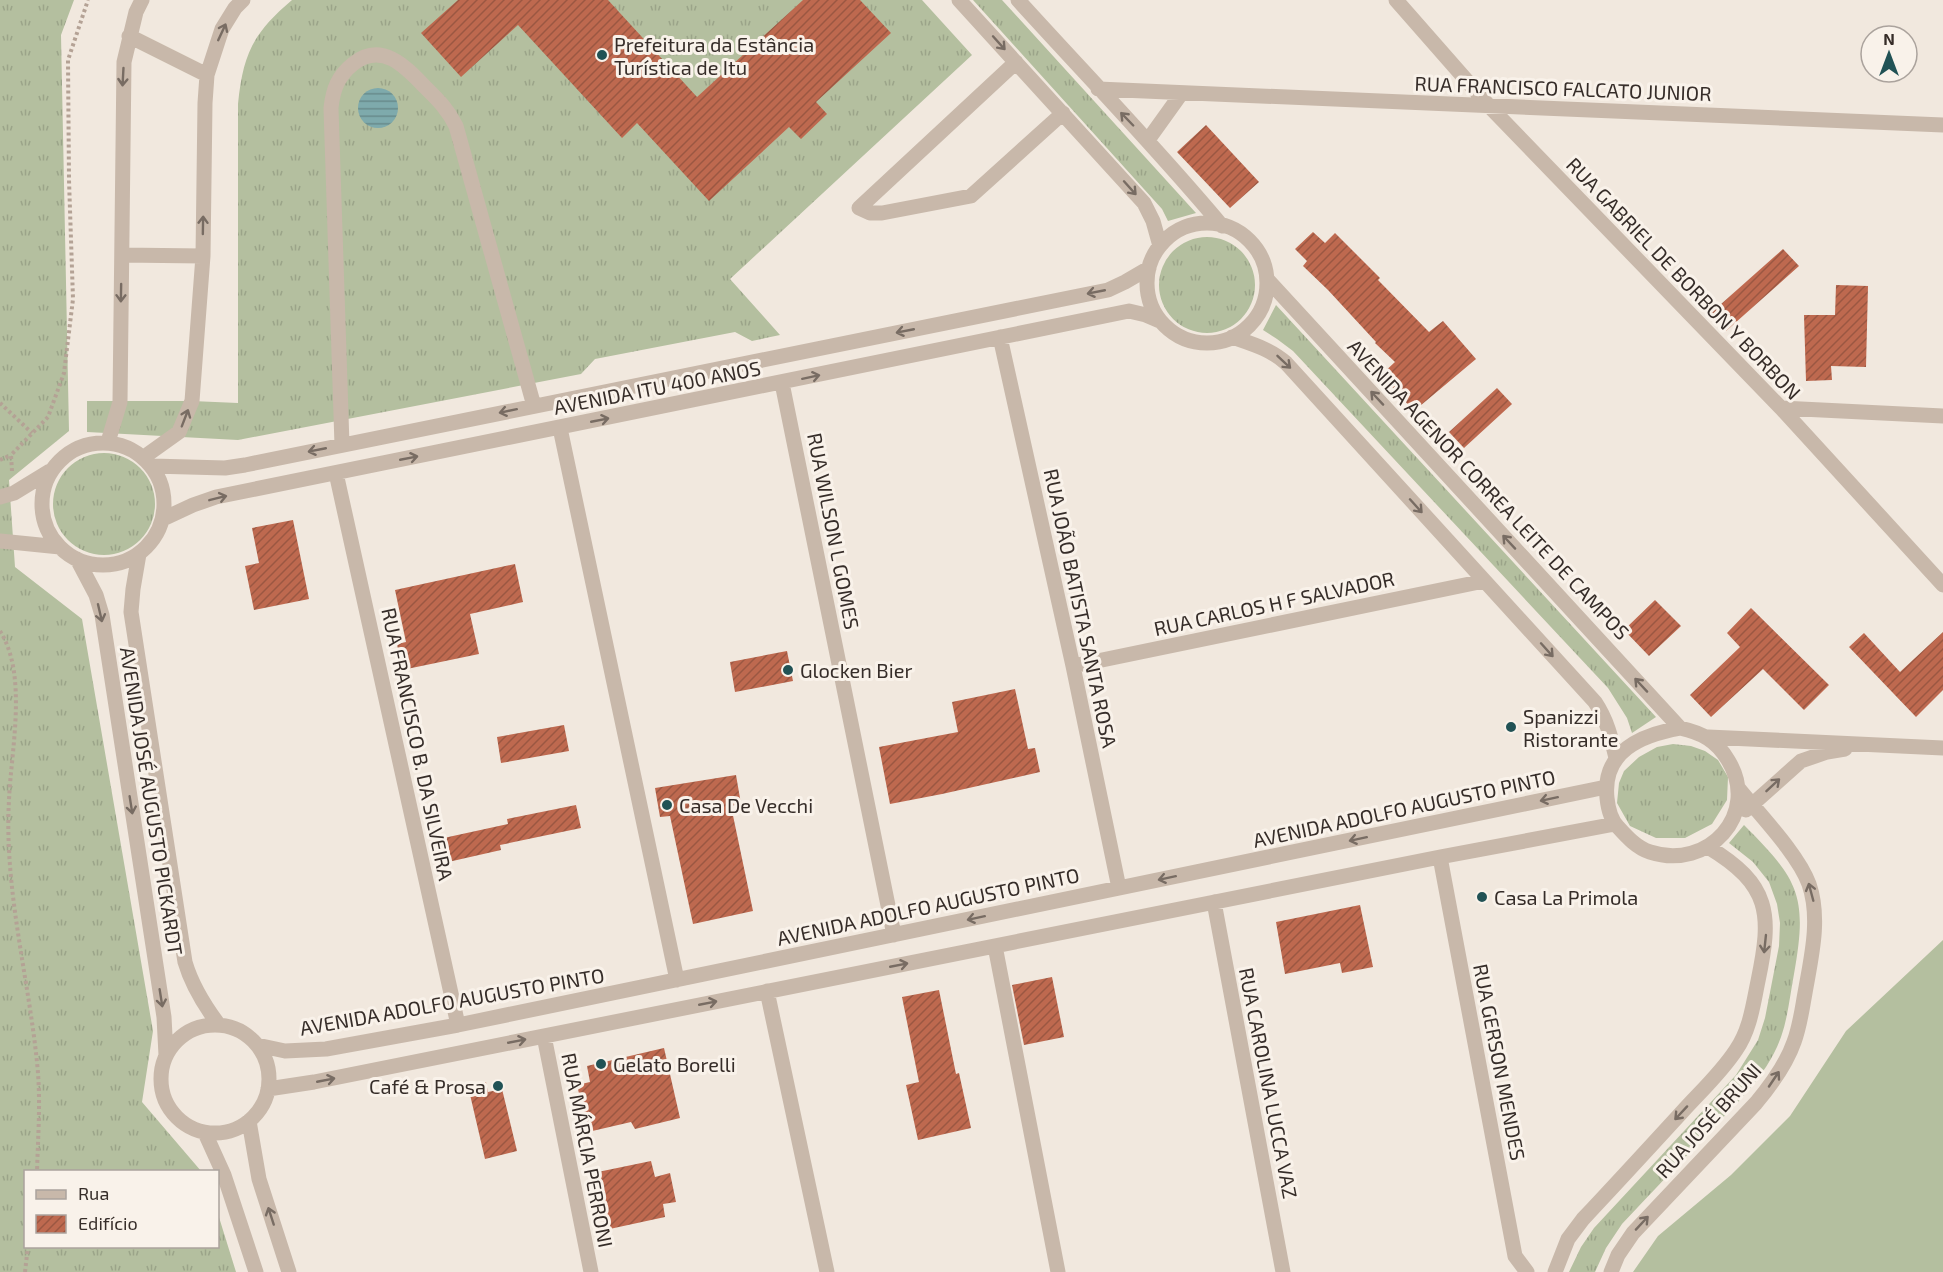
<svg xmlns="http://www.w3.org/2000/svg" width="1943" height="1272" font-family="'Exo 2',sans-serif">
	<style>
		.grass { fill: url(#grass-tufts) }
		.pitch { fill: #b4bf9f }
		.water { fill: url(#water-rules) }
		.building { fill: url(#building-hatch) }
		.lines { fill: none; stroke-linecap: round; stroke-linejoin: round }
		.path { stroke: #b4a295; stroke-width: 4; stroke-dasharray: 3 3; stroke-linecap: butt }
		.minor { stroke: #c8b8aa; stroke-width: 15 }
		.oneway { stroke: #786c63 }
		.poi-dot { fill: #215255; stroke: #f9f2ea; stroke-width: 2 }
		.labels { text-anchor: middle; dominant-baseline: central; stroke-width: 6; stroke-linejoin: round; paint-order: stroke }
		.poi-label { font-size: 20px; fill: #362d29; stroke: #f9f2ea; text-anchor: start }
		.street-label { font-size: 20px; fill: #362d29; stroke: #f9f2ea }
	</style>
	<defs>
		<pattern id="grass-tufts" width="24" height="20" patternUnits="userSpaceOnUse" patternTransform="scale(1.5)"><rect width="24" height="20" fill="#b4bf9f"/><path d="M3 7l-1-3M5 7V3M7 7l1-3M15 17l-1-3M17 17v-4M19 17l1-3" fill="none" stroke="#9ba489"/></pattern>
		<pattern id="water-rules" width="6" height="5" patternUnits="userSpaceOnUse" patternTransform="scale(1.5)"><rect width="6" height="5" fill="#7eaaac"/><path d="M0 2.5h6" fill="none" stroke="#688b8c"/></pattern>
		<pattern id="building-hatch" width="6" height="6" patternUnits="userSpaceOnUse" patternTransform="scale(1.5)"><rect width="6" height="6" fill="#be694f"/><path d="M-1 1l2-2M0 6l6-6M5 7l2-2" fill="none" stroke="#9b5742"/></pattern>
	</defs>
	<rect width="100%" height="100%" fill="#f1e8de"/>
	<!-- grass -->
	<path class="grass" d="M0 0H74L61 35 69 431 9 480 15 567 82 619 153 1031 142 1102 201 1171 26 1172V1246H218V1214L236 1272H0Z
		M292 0H922L972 55 730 279 780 335 752 341 735 332 595 359 581 374 238 440 87 432V401H192L238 403V104C243 54 253 33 292 0Z
		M973 0H1002L1196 213 1168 221 1162 209Z
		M1159 285a48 48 0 1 1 96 0a48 48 0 1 1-96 0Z
		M1276 305 1656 717 1632 733 1627 718 1608 688 1293 351 1277 339 1263 330Z
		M53 504a51 51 0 1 1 102 0a51 51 0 1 1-102 0Z
		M1673 744 1691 746 1705 751 1718 760 1728 777 1727 800 1712 824 1685 838H1656L1630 826 1617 803 1619 783 1624 771 1639 757 1657 747Z
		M1744 825C1799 880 1808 896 1794 974 1790 995 1788 1017 1781 1037 1767 1076 1735 1105 1707 1134 1679 1164 1650 1194 1622 1224L1606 1248 1595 1272H1569L1581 1247 1594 1228 1736 1075 1758 1040 1765 1018 1779 946 1780 923 1777 904 1769 882 1753 862 1729 843Z"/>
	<!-- pitch -->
	<path class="pitch" d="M1943 940V1272H1633L1658 1236 1731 1175 1790 1116 1846 1031Z"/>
	<!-- water -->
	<path class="water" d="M358 108a20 20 0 1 1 40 0a20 20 0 1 1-40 0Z"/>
	<!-- building -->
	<path class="building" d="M458 0H608L697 97 803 0H860L891 33 816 102 827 114 801 139 789 127 709 201 637 123 622 138 518 25 461 77 421 33Z
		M1206 125 1259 182 1230 208 1177 152Z
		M1313 232 1325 243 1335 233 1380 278 1378 280 1429 332 1443 321 1476 359 1414 411 1381 375 1395 362 1375 343 1376 342 1328 290 1303 266 1307 261 1295 249Z
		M1783 249 1799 266 1726 331 1711 313Z
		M1836 285 1868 286 1866 367 1831 366 1832 380 1806 381 1804 315H1835Z
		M1497 388 1512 404 1464 448 1449 432Z
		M293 520 309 599 254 610 245 566 259 563 252 528Z
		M515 564 523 602 470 614 479 654 402 670 397 644 406 642 395 590Z
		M1655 600 1681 626 1649 656 1624 630Z
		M1751 608 1829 685 1804 710 1763 669 1711 717 1690 695 1740 647 1727 633Z
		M1943 632V690L1916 717 1849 647 1864 633 1900 672Z
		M787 651 793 681 735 692 730 662Z
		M1015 689 1028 749 1035 748 1040 772 942 794 890 804 879 747 958 732 952 702Z
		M564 725 569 751 501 763 497 737Z
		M736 775 741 804 731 806 753 911 693 924 670 816 660 817 655 788Z
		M576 805 581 828 500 845 501 850 435 865 430 841 508 824 507 819Z
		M1360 905 1373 967 1342 973 1340 963 1285 974 1276 922Z
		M1052 977 1064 1037 1024 1045 1012 985Z
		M939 990 956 1074 959 1073 971 1128 918 1140 906 1085 919 1082 902 997Z
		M664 1048 680 1118 635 1129 631 1122 588 1132 577 1085 590 1082 587 1066Z
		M486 1082 488 1092 502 1089 517 1151 485 1159 468 1086Z
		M651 1161 655 1177 670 1173 676 1202 663 1204 665 1217 605 1230 593 1173Z"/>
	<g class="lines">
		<!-- path -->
		<path class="path" d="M0 403 32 433
			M0 460 11 455
			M12 471 11 455 48 417 64 373 73 299 69 180 68 60 88 0
			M0 631C28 675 11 750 9 800 4 888 28 975 37 1062 41 1099 38 1135 37 1172
			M25 1272 28 1246"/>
		<!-- minor -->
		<path class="minor" d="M959 0 1144 203 1153 221 1160 246
			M1018 0C1086 75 1157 148 1222 226
			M1396 0 1489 106 1781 408 1943 585
			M129 36 207 75
			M1016 62 859 208 870 213H882L971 196 1063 113
			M1098 89 1943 125
			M1148 140 1181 94
			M1147 283a60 60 0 1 1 120 0a60 60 0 1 1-120 0Z
			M122 255 203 256
			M1267 279 1680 728
			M1000 337 1073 666 1119 888
			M1232 337C1252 344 1270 349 1286 363L1595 702C1607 720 1611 737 1616 758
			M782 383 894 935
			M1781 408 1943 416
			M560 428 677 980
			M108 442 120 402 124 62 136 12 142 0
			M42 504a61 61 0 1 1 122 0a61 61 0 1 1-122 0Z
			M342 445 331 108C333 89 338 76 353 64 381 41 405 66 424 86 438 100 447 108 456 126L534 406
			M144 457 179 432 192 401 203 256 205 103 207 75 222 29 235 8 243 0
			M152 466 225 468 245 465 1108 290 1125 282 1149 268
			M336 473 458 1025
			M0 497 14 493 50 471
			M163 519 193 505 216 497 1129 311 1146 315 1160 321
			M0 541 60 547
			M139 554 133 589 131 612 185 962C192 986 204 1005 219 1025
			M77 559 96 595 102 615 164 1017 166 1055
			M1073 666 1484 581
			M1680 728C1702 733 1716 740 1728 760 1761 814 1708 871 1650 852 1637 848 1627 837 1618 827 1611 820 1608 808 1607 798 1602 751 1641 735 1680 728Z
			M1708 737 1943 748
			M1746 810 1801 761 1827 752 1845 749
			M1440 857 1515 1256 1527 1272
			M1214 902 1283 1272
			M995 946 1058 1272
			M767 991 827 1272
			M161 1079a54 54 0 1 1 108 0a54 54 0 1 1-108 0Z
			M544 1036 591 1272
			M257 1045 285 1051 326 1049 458 1025 1606 787
			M268 1089 314 1082 1440 857 1615 824
			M249 1121 259 1179 289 1272
			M205 1133 224 1175 256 1272
			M1555 1272 1568 1239 1583 1219C1616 1184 1649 1148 1682 1112 1700 1092 1721 1073 1736 1050 1750 1030 1753 1005 1758 981 1772 914 1771 885 1708 847
			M1611 1272 1618 1255 1633 1233 1756 1103C1771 1085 1786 1065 1794 1042 1800 1026 1802 1009 1805 993 1811 958 1821 919 1809 884 1798 854 1760 815 1739 789"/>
	</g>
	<!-- one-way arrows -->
	<defs><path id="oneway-shaft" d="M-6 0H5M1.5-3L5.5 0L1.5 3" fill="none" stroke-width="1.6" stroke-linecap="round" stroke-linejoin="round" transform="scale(1.5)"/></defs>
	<g class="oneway">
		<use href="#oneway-shaft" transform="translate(222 32) rotate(-65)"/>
		<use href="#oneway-shaft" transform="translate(999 43) rotate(48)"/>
		<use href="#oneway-shaft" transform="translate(123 77) rotate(93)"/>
		<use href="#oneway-shaft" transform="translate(1127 119) rotate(-134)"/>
		<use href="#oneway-shaft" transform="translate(1130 188) rotate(48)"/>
		<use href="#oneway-shaft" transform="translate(203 225) rotate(-89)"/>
		<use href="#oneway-shaft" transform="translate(1096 292) rotate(169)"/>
		<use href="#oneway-shaft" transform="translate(121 293) rotate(91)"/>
		<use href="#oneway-shaft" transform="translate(905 331) rotate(169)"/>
		<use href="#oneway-shaft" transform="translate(1284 362) rotate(43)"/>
		<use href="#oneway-shaft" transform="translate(811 377) rotate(-12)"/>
		<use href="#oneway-shaft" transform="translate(1377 398) rotate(-133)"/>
		<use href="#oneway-shaft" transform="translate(508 411) rotate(168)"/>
		<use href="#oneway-shaft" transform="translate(185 418) rotate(-69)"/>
		<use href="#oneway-shaft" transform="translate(600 420) rotate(-11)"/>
		<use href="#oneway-shaft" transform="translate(317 450) rotate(169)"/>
		<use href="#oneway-shaft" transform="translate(409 458) rotate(-11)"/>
		<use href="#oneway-shaft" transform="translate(218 498) rotate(-14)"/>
		<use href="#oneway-shaft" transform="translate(1416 506) rotate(48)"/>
		<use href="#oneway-shaft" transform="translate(1509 542) rotate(-133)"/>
		<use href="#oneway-shaft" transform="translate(100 613) rotate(77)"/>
		<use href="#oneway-shaft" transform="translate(1547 650) rotate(48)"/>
		<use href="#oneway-shaft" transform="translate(1641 685) rotate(-133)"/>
		<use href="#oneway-shaft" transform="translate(1773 785) rotate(-43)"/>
		<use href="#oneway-shaft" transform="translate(1549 799) rotate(168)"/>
		<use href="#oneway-shaft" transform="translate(131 805) rotate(81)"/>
		<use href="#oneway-shaft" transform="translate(1358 839) rotate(168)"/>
		<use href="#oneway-shaft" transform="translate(1167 878) rotate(168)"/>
		<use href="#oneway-shaft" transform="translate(1811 892) rotate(-105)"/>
		<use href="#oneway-shaft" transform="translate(976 918) rotate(168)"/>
		<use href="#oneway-shaft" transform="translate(1765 944) rotate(96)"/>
		<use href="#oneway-shaft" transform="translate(899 965) rotate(-11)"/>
		<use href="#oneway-shaft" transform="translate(161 998) rotate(81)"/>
		<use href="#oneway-shaft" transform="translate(708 1003) rotate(-11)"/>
		<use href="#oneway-shaft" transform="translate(517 1041) rotate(-11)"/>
		<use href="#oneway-shaft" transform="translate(1774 1079) rotate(-56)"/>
		<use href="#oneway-shaft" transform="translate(326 1080) rotate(-11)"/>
		<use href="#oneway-shaft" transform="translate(1681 1113) rotate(133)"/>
		<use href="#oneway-shaft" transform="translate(271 1216) rotate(-108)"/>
		<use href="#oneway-shaft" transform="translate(1642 1223) rotate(-47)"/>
	</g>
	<!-- markers -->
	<g class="poi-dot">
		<circle cx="602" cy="55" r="6"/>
		<circle cx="788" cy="670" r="6"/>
		<circle cx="1511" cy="727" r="6"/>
		<circle cx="667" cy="805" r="6"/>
		<circle cx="1482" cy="897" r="6"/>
		<circle cx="601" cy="1064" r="6"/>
		<circle cx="498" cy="1086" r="6"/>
	</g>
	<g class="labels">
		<!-- poi labels -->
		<g class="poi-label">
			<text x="614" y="44">Prefeitura da Estância<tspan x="614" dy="23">Turística de Itu</tspan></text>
			<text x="800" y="670">Glocken Bier</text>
			<text x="1523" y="716">Spanizzi<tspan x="1523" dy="23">Ristorante</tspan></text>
			<text x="679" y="805">Casa De Vecchi</text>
			<text x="1494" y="897">Casa La Primola</text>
			<text x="613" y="1064">Gelato Borelli</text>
			<text x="486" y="1086" text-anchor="end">Café &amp; Prosa</text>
		</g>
		<!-- street labels -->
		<g class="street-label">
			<text transform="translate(1563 88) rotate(2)">RUA FRANCISCO FALCATO JUNIOR</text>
			<text transform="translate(1684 278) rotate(46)">RUA GABRIEL DE BORBON Y BORBON</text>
			<text transform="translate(657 387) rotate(-11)">AVENIDA ITU 400 ANOS</text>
			<text transform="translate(1489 489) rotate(47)">AVENIDA AGENOR CORREA LEITE DE CAMPOS</text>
			<text transform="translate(834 531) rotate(79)">RUA WILSON L GOMES</text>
			<text transform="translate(1274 603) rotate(-12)">RUA CARLOS H F SALVADOR</text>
			<text transform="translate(1081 608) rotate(78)">RUA JOÃO BATISTA SANTA ROSA</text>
			<text transform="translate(418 744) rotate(78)">RUA FRANCISCO B. DA SILVEIRA</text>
			<text transform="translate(152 801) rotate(81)">AVENIDA JOSÉ AUGUSTO PICKARDT</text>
			<text transform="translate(1404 808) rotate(-12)">AVENIDA ADOLFO AUGUSTO PINTO</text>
			<text transform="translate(928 906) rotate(-12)">AVENIDA ADOLFO AUGUSTO PINTO</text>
			<text transform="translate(452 1001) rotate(-10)">AVENIDA ADOLFO AUGUSTO PINTO</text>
			<text transform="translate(1500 1062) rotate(79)">RUA GERSON MENDES</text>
			<text transform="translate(1269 1083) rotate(79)">RUA CAROLINA LUCCA VAZ</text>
			<text transform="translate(1708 1120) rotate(-48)">RUA JOSÉ BRUNI</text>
			<text transform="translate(588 1150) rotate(79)">RUA MÁRCIA PERRONI</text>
		</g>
	</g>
	<!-- legend -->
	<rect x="24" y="1170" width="195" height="78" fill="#f9f2ea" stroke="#aba39d" stroke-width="1.5"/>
	<rect x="36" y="1190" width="30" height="9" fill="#c8b8aa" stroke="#aba39d" stroke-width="1.5"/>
	<text x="78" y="1200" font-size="18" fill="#362d29">Rua</text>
	<rect x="36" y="1215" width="30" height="18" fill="url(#building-hatch)" stroke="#aba39d" stroke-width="1.5"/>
	<text x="78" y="1230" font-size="18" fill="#362d29">Edifício</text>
	<!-- north arrow -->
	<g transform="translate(1889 54)"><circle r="28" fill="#f9f2ea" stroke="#aba39d" stroke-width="1.5"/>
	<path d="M0-4.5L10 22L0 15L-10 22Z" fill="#215255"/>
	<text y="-9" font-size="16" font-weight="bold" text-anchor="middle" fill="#362d29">N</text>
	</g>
</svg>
